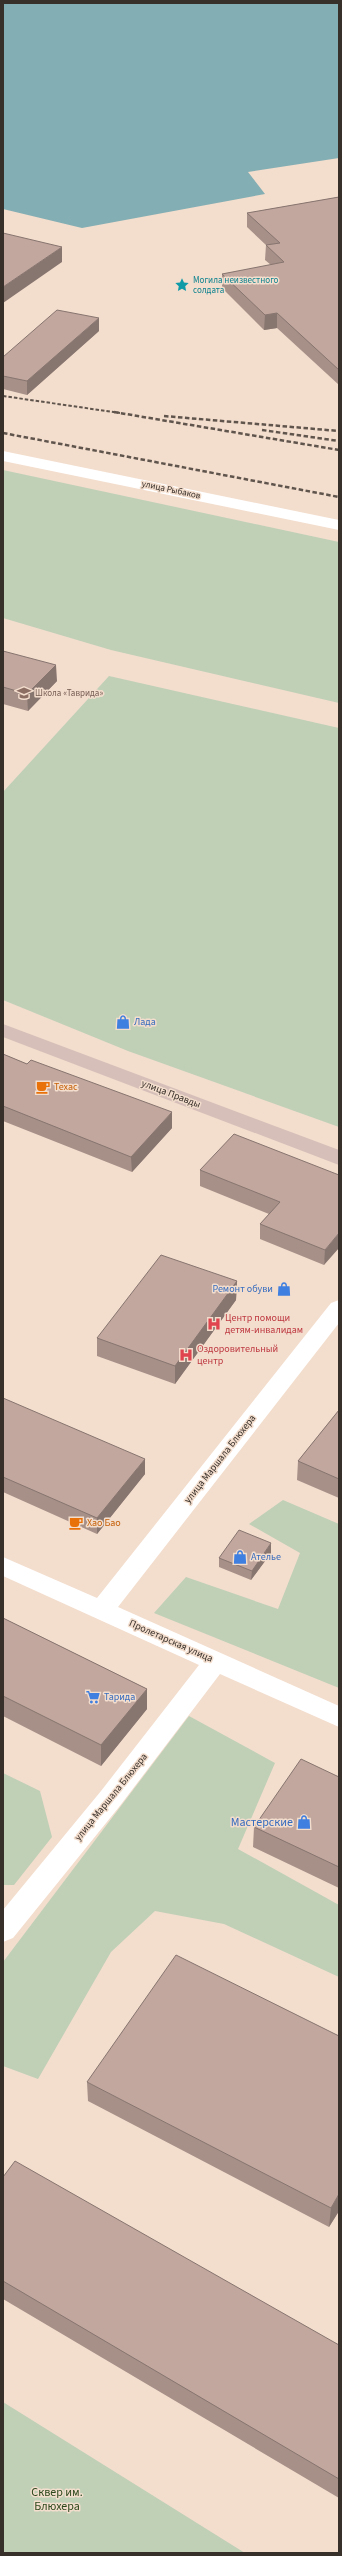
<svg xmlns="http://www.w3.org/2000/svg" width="342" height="2556" font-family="'Source Sans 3',sans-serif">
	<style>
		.green { fill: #bfd0b7 }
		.water { fill: #83aeb3 }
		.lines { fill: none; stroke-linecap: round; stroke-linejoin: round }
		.street { fill: #fff; fill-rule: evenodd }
		.primary { fill: #d5bfb8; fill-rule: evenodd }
		.rail-far1 { stroke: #60554d; stroke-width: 2; stroke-dasharray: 3.5 2; stroke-linecap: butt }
		.rail { stroke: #60554d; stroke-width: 2.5; stroke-dasharray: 4.5 2.5; stroke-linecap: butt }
		.wall { fill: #a69088 }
		.shaded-wall { fill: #87756f }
		.building { fill: #c1a79e; stroke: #87756f }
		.labels { text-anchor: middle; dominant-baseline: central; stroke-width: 3; stroke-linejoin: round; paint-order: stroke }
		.far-culture-label { font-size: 9px; fill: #0d838f; stroke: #f3ddcd; text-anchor: start }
		.far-street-label { font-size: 9px; fill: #372f29; stroke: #f3ddcd }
		.far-education-label { font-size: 9px; fill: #785e54; stroke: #f3ddcd; text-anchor: start }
		.shop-label { font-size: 10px; fill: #366cbe; stroke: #f3ddcd; text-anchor: start }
		.food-label { font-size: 10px; fill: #c56008; stroke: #f3ddcd; text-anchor: start }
		.street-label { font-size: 10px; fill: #372f29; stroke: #f3ddcd }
		.health-label { font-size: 10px; fill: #be3a42; stroke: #f3ddcd; text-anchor: start }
		.near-shop-label { font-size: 12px; fill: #366cbe; stroke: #f3ddcd; text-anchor: end }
		.near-park-label { font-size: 12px; fill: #2d481c; stroke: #f3ddcd }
	</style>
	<rect width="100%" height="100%" fill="#f3ddcd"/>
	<!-- green -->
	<path class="green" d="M3 470 339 542V703L111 650 3 618Z
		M109 676 339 728V1127L128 1051 3 1000V792Z
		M283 1500 339 1524V1688L154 1613 186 1577 278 1609 300 1553 249 1524Z
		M189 1716 275 1763 238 1849 339 1905V1977L224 1924 155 1911 111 1952 38 2079 3 2066V1962Z
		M3 1773 40 1791 52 1837 14 1885H3Z
		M3 2402 245 2553H3Z"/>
	<!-- water -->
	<path class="water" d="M3 3H339V158L248 172 265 194 82 228 3 209Z"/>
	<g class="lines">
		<!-- street -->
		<path class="street" d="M3 451 339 520V530L3 461Z
			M339 1300V1323L118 1607 339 1706V1727L220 1674 119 1807 13 1938 3 1942V1910L101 1791 199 1665 3 1576V1557L97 1598 331 1303Z"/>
		<!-- primary -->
		<path class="primary" d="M3 1024 339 1150V1165L3 1037Z"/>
		<!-- rail-far1 -->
		<path class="rail-far1" d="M3 396 120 413"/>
		<!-- rail -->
		<path class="rail" d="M114 412 339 450
			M164 416 339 431
			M262 430 339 441
			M3 433 339 497"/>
	</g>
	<!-- wall -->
	<path class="wall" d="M339 197V385L277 328 264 330 222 288V274L271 265 265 260 266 245 247 227V213Z
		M99 331 27 395 3 389V357Z
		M3 651 57 681 28 711 3 704Z
		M3 1054 27 1064 172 1128 132 1172 3 1121Z
		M200 1170 339 1175 324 1265 260 1239V1224L269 1214 200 1186Z
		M237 1281 236 1300 175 1384 97 1356V1338Z
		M3 1398 145 1474 97 1534 3 1492Z
		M339 1410V1498L297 1480 298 1461Z
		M271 1553 251 1580 219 1567V1558Z
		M3 1618 147 1689V1709L101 1766 3 1716Z
		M339 1777V1888L253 1847 254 1827Z
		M87 2082 339 2211 329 2227 88 2101Z
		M3 2177 339 2345V2498L3 2299Z"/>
	<!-- shaded-wall -->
	<path class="shaded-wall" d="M62 247V262L3 303V287Z
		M277 313V328L264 330 265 315Z
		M99 318V331L27 395V381Z
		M56 665 57 681 28 711 27 694Z
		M172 1112V1128L132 1172 131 1157Z
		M339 1233V1248L324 1265 325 1250Z
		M237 1281 236 1300 175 1384V1366Z
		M145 1459V1474L97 1534V1518Z
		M271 1543V1553L251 1580 252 1571Z
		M147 1689V1709L101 1766V1745Z
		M339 2194V2211L329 2227 331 2208Z"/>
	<!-- building -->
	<path class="building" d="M339 197V370L277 313 265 315 222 274 284 262 266 245 280 243 247 213Z
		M3 233 62 247 3 287Z
		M57 310 99 318 27 381 3 376V357Z
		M3 651 56 665 27 694 3 687Z
		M3 1054 27 1064 31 1060 172 1112 131 1157 3 1106Z
		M234 1134 339 1175V1233L325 1250 260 1224 280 1202 200 1170Z
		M161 1255 237 1281 175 1366 97 1338Z
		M3 1398 145 1459 97 1518 3 1477Z
		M339 1410V1479L298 1461Z
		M239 1530 271 1543 252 1571 219 1558Z
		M3 1618 147 1689 101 1745 3 1696Z
		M301 1759 339 1777V1867L254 1827Z
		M176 1955 339 2036V2194L331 2208 87 2082Z
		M15 2161 339 2345V2479L3 2281V2177Z"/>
	<!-- icons -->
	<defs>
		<symbol id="sight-bare" viewBox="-9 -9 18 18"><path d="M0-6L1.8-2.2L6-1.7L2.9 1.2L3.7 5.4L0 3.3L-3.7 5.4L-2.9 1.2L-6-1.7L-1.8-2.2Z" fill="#0f9aa8" stroke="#f3ddcd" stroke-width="2.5" paint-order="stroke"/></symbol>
		<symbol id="school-bare" viewBox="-9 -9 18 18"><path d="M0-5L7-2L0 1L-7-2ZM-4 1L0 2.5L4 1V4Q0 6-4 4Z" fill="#8d6e63" stroke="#f3ddcd" stroke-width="2.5" paint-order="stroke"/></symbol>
		<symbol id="shop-bare" viewBox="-9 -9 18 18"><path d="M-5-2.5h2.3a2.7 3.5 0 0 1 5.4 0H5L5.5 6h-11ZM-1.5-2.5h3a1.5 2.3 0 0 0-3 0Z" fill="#3f7fe0" stroke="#f3ddcd" stroke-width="2.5" paint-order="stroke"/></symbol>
		<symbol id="cafe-bare" viewBox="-9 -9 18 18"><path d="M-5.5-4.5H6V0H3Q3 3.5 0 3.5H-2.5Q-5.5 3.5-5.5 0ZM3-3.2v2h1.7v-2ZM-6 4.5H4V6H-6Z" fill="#e8710a" stroke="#f3ddcd" stroke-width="2.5" paint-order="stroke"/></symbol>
		<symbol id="hospital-bare" viewBox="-9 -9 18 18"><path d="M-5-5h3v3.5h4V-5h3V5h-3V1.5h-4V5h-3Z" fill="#e0444e" stroke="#f3ddcd" stroke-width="2.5" paint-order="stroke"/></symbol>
		<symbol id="supermarket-bare" viewBox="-9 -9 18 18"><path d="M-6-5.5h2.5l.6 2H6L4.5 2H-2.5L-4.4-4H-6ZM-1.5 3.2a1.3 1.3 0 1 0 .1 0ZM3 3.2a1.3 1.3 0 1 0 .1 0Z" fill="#3f7fe0" stroke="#f3ddcd" stroke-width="2.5" paint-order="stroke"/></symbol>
	</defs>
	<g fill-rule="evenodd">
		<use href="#sight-bare" x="172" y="275" width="20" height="20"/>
		<use href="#school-bare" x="14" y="683" width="20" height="20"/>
		<use href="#shop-bare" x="113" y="1012" width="20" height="20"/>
		<use href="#cafe-bare" x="33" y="1077" width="20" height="20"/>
		<use href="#shop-bare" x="274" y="1279" width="20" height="20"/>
		<use href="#hospital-bare" x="204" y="1314" width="20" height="20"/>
		<use href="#hospital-bare" x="176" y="1345" width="20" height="20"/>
		<use href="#cafe-bare" x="66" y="1513" width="20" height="20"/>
		<use href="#shop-bare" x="230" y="1547" width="20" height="20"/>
		<use href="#supermarket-bare" x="83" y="1687" width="20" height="20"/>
		<use href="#shop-bare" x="294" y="1812" width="20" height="20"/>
	</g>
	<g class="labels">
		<!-- far-culture labels -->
		<g class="far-culture-label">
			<text x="193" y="280">Могила неизвестного<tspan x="193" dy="10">солдата</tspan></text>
		</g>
		<!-- far-street labels -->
		<g class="far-street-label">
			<text transform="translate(171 490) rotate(12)">улица Рыбаков</text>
		</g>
		<!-- far-education labels -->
		<g class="far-education-label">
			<text x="35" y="693">Школа «Таврида»</text>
		</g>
		<!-- shop labels -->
		<g class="shop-label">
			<text x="134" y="1022">Лада</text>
			<text x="273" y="1289" text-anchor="end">Ремонт обуви</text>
			<text x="251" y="1557">Ателье</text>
			<text x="104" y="1697">Тарида</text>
		</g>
		<!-- food labels -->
		<g class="food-label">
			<text x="54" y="1087">Техас</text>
			<text x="87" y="1523">Хао Бао</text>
		</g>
		<!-- street labels -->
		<g class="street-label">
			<text transform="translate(171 1094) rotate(21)">улица Правды</text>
			<text transform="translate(220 1459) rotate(-52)">улица Маршала Блюхера</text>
			<text transform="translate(171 1641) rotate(24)">Пролетарская улица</text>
			<text transform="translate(111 1797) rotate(-51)">улица Маршала Блюхера</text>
		</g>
		<!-- health labels -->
		<g class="health-label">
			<text x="225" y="1318">Центр помощи<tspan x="225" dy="12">детям-инвалидам</tspan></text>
			<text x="197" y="1349">Оздоровительный<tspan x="197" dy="12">центр</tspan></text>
		</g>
		<!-- near-shop labels -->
		<g class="near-shop-label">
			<text x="293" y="1822">Мастерские</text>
		</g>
		<!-- near-park labels -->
		<g class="near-park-label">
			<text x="57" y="2492">Сквер им.<tspan x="57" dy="14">Блюхера</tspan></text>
		</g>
	</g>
	<!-- border -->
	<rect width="342" height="2556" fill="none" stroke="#372f29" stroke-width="8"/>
</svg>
